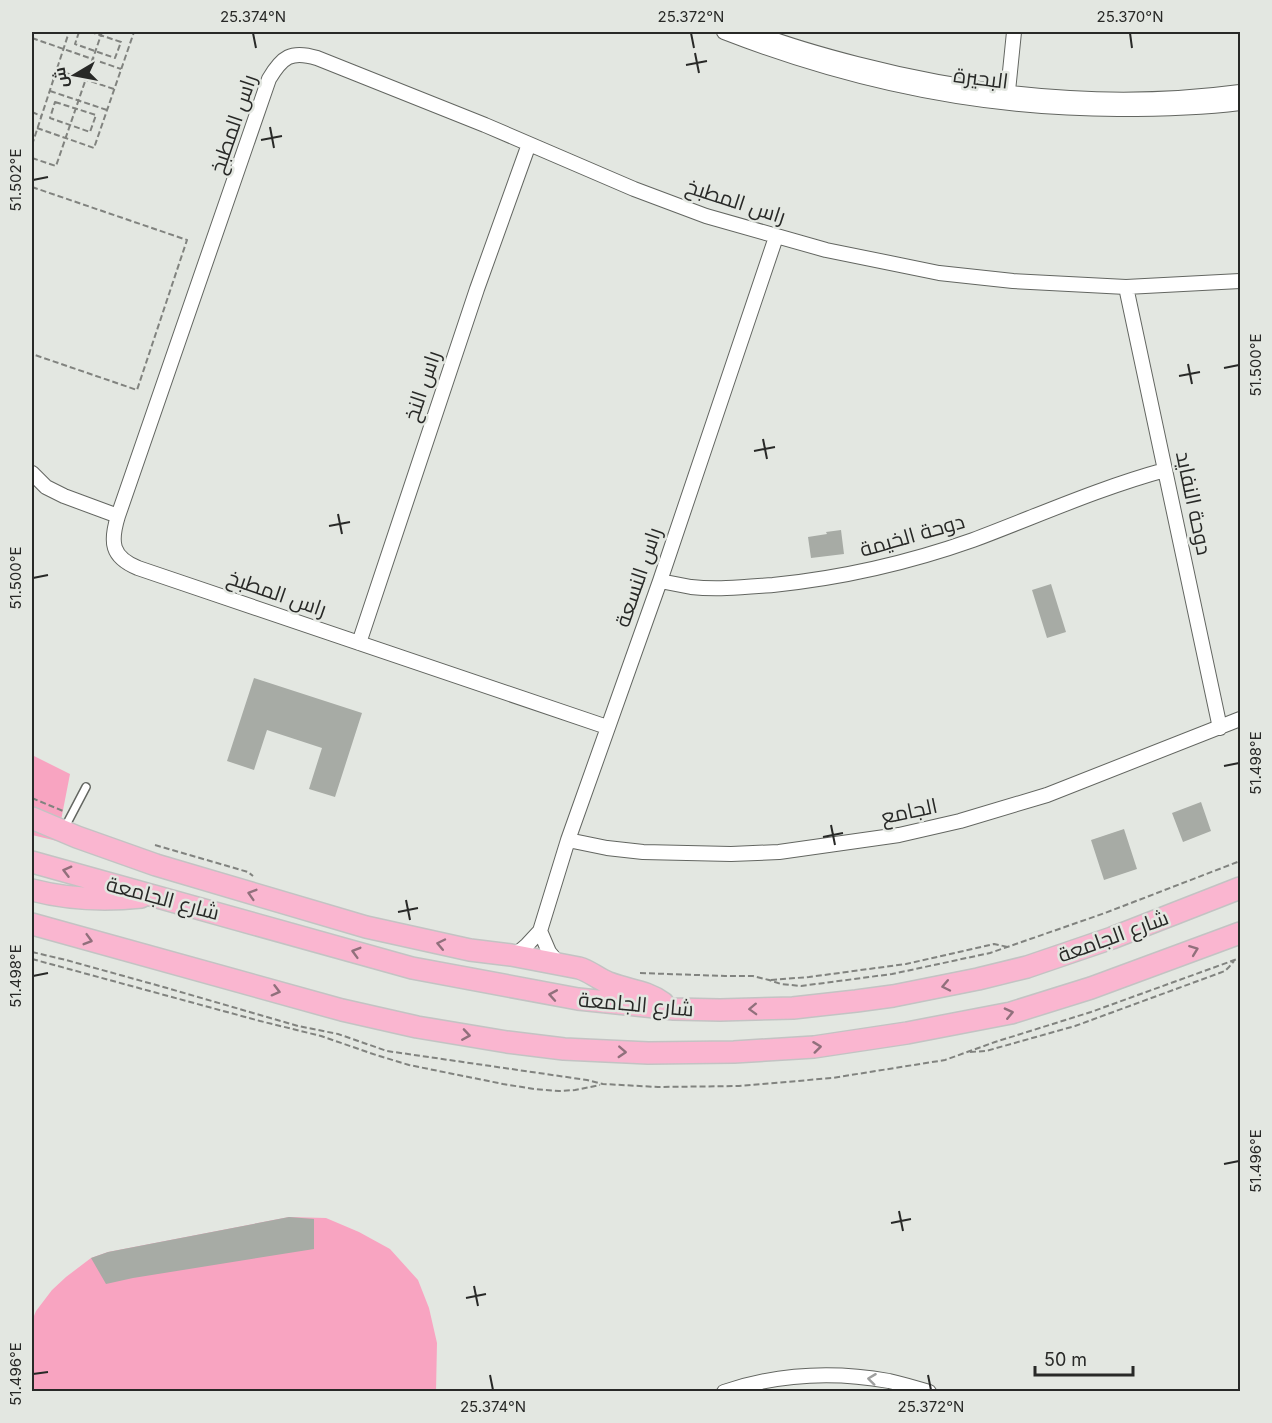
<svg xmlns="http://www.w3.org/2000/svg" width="1272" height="1423" font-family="Inter,Cairo,sans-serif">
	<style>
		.green { fill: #f8a4c1 }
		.building { fill: #a7aba5 }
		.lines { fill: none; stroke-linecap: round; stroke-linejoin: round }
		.service-casing { stroke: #636661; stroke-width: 10 }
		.minor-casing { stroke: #636661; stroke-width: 16 }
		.primary-casing { stroke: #c3c3c3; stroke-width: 24 }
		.path { stroke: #81837f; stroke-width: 2; stroke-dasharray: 6 3; stroke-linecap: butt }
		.service { stroke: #fff; stroke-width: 7 }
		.minor { stroke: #fff; stroke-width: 14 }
		.primary { stroke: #fab6d0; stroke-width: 21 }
		.oneway { stroke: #91707c }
		.oneway2 { stroke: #9e9f9e }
		.ticks { fill: none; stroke: #282927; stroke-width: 2 }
		.labels { text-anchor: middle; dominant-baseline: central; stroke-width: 5; stroke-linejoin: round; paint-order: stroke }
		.street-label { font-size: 21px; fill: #282927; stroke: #e3e7e1 }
		.neatline { fill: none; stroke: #282927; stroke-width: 2 }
		.ticks-label { font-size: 15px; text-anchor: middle; fill: #282927 }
	</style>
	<rect width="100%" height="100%" fill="#e3e7e1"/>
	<!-- green -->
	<path class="green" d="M32 755 70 774 57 841 32 835Z
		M289 1217 326 1218 359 1232 390 1249 418 1280 429 1308 437 1343 436 1391 32 1392V1321L36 1311 52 1290 66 1277 91 1258 108 1252Z"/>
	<!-- building -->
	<path class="building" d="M841 530 844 554 811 558 808 537 827 534 826 532Z
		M1051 584 1066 632 1047 638 1032 590Z
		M254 678 362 713 335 797 309 789 322 748 267 730 254 770 227 761Z
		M1201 802 1211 831 1183 842 1172 813Z
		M1124 829 1137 869 1104 880 1091 840Z
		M289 1217 314 1219V1249L133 1278 106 1284 91 1258 108 1252Z"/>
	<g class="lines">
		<defs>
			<path id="service" d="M64 829 86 787"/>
			<path id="minor" d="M724 32C850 81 983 109 1118 109 1159 109 1200 108 1240 103
				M753 32C787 45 822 55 857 64 981 96 1113 109 1240 92
				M1007 101 1014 32
				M1126 287 1220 728
				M32 473 46 487 64 496 118 516
				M660 581C670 583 681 585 691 587 718 590 746 587 773 585 842 578 908 563 973 540 1037 516 1099 488 1165 470
				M359 643 477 289 529 144
				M607 727 138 568C111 557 110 542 118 516L269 79C282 57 291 50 317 58L485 125 634 189 706 216 826 250 939 273 1013 281 1126 287 1240 281
				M568 840 607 848 643 852 731 854 779 852 899 835 960 821 1047 795 1240 719
				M540 931 549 952 559 964
				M511 955 520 951 527 945 540 931 568 840 660 581 776 237
				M724 1392C777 1374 834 1371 889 1381 902 1384 916 1388 929 1392"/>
			<path id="primary" d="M32 818 77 837 156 865 366 927 470 950 511 955 579 968C590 971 598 979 609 983 629 991 645 990 663 1003
				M32 862 412 968 578 999 674 1009 720 1010 793 1008 856 1001 893 996 978 979 1027 967 1112 938 1240 888
				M32 890C67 899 104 901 141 897
				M32 924 342 1010 417 1027 507 1042 564 1049 648 1053 734 1052 814 1047 907 1033 1011 1013 1091 988 1240 933"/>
		</defs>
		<!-- service casing -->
		<use href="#service" class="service-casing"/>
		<!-- minor casing -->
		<use href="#minor" class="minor-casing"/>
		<!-- primary casing -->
		<use href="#primary" class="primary-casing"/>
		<!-- path -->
		<path class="path" d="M79 32 75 44 115 58 121 42 91 32
			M32 38 121 69
			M57 70 114 89
			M50 91 107 110
			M55 102 96 115 90 132 50 118Z
			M32 112 41 116
			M37 128 94 148 134 32
			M32 145 69 32
			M32 158 56 166 102 32
			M32 187 187 240 137 390 32 354
			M32 798 63 811
			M155 845 248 872 253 876
			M32 952 66 960 167 988 298 1026 338 1034 387 1051 587 1080 603 1084 658 1087 739 1086 832 1078 945 1060 995 1042 1091 1012 1240 958
			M32 959 260 1021 321 1036 376 1055 409 1065 503 1084 534 1089 559 1091 575 1090 600 1085
			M640 973 725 976H753L769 980 781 984 801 986 892 974 990 953 1105 913 1240 861
			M771 980 809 977 906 964 994 944 1008 947
			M970 1052 986 1051 1075 1026 1225 971 1229 967 1234 961"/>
		<!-- service -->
		<use href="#service" class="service"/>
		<!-- minor -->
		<use href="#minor" class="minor"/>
		<!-- primary -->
		<use href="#primary" class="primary"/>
	</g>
	<!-- one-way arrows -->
	<defs><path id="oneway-chevron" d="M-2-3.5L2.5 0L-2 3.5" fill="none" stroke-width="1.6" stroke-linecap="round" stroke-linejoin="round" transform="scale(1.5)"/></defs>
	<g class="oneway">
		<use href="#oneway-chevron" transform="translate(67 871) rotate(-165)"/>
		<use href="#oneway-chevron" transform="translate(252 894) rotate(-163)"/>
		<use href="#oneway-chevron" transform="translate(88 940) rotate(16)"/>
		<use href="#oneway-chevron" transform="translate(441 944) rotate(-168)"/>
		<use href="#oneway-chevron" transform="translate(1194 950) rotate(-21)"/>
		<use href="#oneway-chevron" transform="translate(356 952) rotate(-164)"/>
		<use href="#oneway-chevron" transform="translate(946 986) rotate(168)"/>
		<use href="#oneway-chevron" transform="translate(276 991) rotate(15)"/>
		<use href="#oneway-chevron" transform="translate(553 995) rotate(-170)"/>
		<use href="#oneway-chevron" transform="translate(753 1009) rotate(178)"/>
		<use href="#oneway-chevron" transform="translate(1009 1013) rotate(-13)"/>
		<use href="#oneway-chevron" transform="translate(466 1035) rotate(9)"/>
		<use href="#oneway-chevron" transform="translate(817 1047) rotate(-7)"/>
		<use href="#oneway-chevron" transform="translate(622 1052) rotate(3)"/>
	</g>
	<use class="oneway2" href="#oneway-chevron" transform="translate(872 1379) rotate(-173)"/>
	<!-- ticks -->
	<path class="ticks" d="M253 33 256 48M691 33 694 48M1130 33 1132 48M695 53 699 73M686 65 707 61M270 127 274 148M261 140 282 136M33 180 48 177M1188 364 1192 384M1224 368 1239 365M1179 376 1200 372M763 439 767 459M754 451 775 447M338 514 342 534M329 526 350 522M33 578 48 575M1224 766 1239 763M831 825 835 845M823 837 843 833M406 900 410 920M398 912 418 908M33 976 48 973M1224 1164 1239 1161M899 1211 903 1231M891 1223 911 1219M474 1286 478 1306M466 1298 486 1294M33 1374 48 1372M490 1375 493 1390M928 1375 931 1390"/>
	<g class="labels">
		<!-- street labels -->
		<g class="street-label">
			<text transform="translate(981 78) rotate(7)">البحيرة</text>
			<text transform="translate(233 124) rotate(-71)">راس المطبخ</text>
			<text transform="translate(736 201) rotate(18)">راس المطبخ</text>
			<text transform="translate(422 386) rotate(-71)">راس النخ</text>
			<text transform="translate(1194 503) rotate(78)">دوحة النفايد</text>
			<text transform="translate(912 535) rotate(-16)">دوحة الخيمة</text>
			<text transform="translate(638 577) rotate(-71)">راس النسعة</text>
			<text transform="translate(277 593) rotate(19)">راس المطبخ</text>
			<text transform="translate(909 811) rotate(-12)">الجامع</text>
			<text transform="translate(163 898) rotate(15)">شارع الجامعة</text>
			<text transform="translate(1113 936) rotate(-20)">شارع الجامعة</text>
			<text transform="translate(636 1004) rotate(5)">شارع الجامعة</text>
		</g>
	</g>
	<!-- border -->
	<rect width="1272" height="1423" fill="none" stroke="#e3e7e1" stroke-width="66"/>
	<!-- north arrow -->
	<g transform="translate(75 75) rotate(260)" stroke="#e3e7e1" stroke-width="4.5" paint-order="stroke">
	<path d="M0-4.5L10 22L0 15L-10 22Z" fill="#282927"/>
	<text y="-9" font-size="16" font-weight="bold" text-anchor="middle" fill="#282927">ش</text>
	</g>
	<!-- scale -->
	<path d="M1035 1366v9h98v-9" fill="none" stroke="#282927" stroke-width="3"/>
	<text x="1044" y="1366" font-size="18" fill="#282927" stroke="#e3e7e1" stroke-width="4.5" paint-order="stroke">50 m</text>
	<rect x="33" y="33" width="1206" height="1357" class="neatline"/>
	<g class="ticks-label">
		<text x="253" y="22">25.374°N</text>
		<text x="691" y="22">25.372°N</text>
		<text x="1130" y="22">25.370°N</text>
		<text transform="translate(16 180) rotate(-90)" y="5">51.502°E</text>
		<text transform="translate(1256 365) rotate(-90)" y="5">51.500°E</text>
		<text transform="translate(16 578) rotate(-90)" y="5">51.500°E</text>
		<text transform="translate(1256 763) rotate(-90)" y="5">51.498°E</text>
		<text transform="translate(16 976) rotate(-90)" y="5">51.498°E</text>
		<text transform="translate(1256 1161) rotate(-90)" y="5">51.496°E</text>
		<text transform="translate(16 1374) rotate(-90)" y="5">51.496°E</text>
		<text x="493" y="1412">25.374°N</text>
		<text x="931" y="1412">25.372°N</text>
	</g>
</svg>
